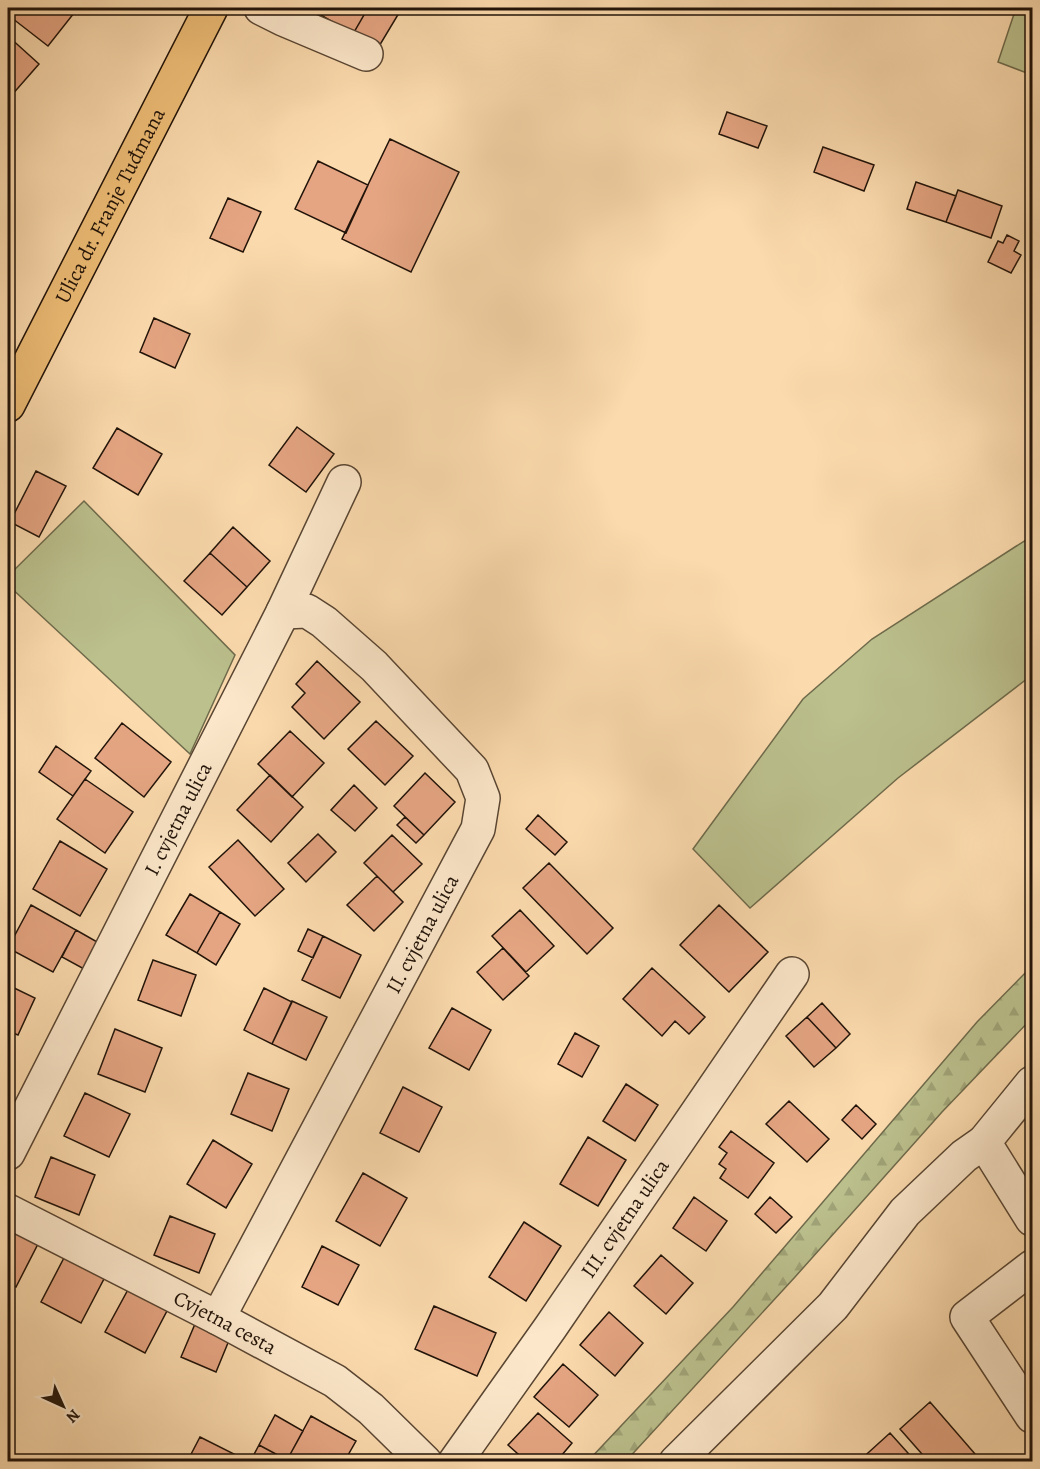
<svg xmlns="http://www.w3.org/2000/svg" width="1040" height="1469" font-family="Alegreya,serif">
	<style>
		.grass { fill: #bbc08d; stroke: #6e6a4b; stroke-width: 1.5 }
		.forest { fill: url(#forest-firs); stroke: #6e6a4b; stroke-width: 1.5 }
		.building { fill: #e5a582; stroke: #211309; stroke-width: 1.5 }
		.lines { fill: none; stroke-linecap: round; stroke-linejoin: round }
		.minor-casing { stroke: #584532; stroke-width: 36 }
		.major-casing { stroke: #211309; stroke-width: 36 }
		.minor { stroke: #fce7ca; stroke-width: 33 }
		.major { stroke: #eebd76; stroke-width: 33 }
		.labels { text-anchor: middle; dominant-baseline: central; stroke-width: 4.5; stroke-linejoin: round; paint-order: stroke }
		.street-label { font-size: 21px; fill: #211309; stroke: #fce7ca }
	</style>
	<defs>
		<pattern id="forest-firs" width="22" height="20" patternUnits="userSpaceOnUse" patternTransform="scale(1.5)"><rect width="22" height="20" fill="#bbc08d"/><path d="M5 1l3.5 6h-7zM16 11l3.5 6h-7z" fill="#a0a478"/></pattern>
	</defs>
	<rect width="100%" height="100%" fill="#fbdaad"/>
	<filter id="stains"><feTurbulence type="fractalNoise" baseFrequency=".00333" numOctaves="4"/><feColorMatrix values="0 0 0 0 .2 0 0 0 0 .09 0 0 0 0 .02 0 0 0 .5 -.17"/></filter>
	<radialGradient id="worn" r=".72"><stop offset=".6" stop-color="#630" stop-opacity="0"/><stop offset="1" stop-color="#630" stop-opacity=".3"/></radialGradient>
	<!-- grass -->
	<path class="grass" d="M1016 8H1032V75L998 62Z
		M84 501 235 655 190 754 8 585V576Z
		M1032 536V675L898 778 750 908 693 849 803 699 872 639Z"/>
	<!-- forest -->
	<path class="forest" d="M1032 966V1018L942 1112 795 1277 626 1461H588L733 1307 977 1022Z"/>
	<!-- building -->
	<path class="building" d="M8 8H78L48 46 8 15Z
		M316 8H368L353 34 314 11Z
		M368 8H402L378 48 353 34Z
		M8 36 39 64 11 96 8 93Z
		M727 112 767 126 758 148 719 134Z
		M390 139 459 172 411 272 342 239Z
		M823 147 874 165 864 191 814 172Z
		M318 161 368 185 346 233 295 209Z
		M916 182 956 196 946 222 907 209Z
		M958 190 1002 206 991 238 946 222Z
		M228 198 261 212 243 252 210 238Z
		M1007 235 1019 241 1014 251 1021 255 1011 273 988 262 998 241 1003 243Z
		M154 318 190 334 175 368 140 352Z
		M297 427 334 454 306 492 269 465Z
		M117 428 162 454 138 495 93 468Z
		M36 471 66 486 39 537 10 522Z
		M233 527 270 561 247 587 210 553Z
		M210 553 247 587 222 615 184 581Z
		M317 661 360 702 324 739 292 707 305 693 296 684Z
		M376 721 413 756 385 785 348 749Z
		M122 723 171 762 144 797 95 758Z
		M290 731 324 763 292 797 258 764Z
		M56 746 91 771 73 796 39 772Z
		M425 773 455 802 424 835 394 806Z
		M270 775 303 807 271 842 237 810Z
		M85 779 133 812 105 853 57 819Z
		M354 785 377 808 355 831 331 810Z
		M538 815 567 842 555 855 526 829Z
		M405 817 424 835 416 843 397 825Z
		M318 834 336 852 306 882 288 863Z
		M392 835 422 864 393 892 364 863Z
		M238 840 284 889 255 916 209 867Z
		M60 841 107 869 80 916 33 889Z
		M549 863 613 928 587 954 523 888Z
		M377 876 403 902 374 931 347 905Z
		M190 894 220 912 197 953 166 935Z
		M31 905 76 930 53 972 8 948Z
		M719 905 768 952 729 992 680 945Z
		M520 910 554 946 526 972 492 936Z
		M220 912 240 924 216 965 197 953Z
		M308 929 323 936 313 958 298 951Z
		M76 930 99 943 84 969 62 957Z
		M323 936 361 955 340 998 302 980Z
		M503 948 529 976 503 1000 477 972Z
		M153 960 196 975 181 1016 138 1000Z
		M652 968 705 1017 689 1034 675 1021 662 1036 623 999Z
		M8 985 35 998 18 1035 8 1031Z
		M264 988 292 1002 272 1044 244 1030Z
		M292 1001 327 1017 306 1060 272 1044Z
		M822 1003 850 1034 836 1048 807 1017Z
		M452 1008 491 1030 469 1070 429 1048Z
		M807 1017 836 1048 814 1067 786 1036Z
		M115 1029 162 1048 145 1092 98 1074Z
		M575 1033 599 1046 582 1077 558 1064Z
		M248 1073 289 1089 272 1131 231 1114Z
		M626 1084 658 1105 635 1141 603 1121Z
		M403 1087 442 1107 419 1152 380 1133Z
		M85 1093 130 1114 109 1157 64 1136Z
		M789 1101 829 1139 807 1162 766 1124Z
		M856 1105 876 1124 862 1139 842 1120Z
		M731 1131 774 1163 748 1198 720 1178 726 1169 719 1164 727 1153 719 1147Z
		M588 1137 626 1160 598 1206 560 1184Z
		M213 1140 252 1164 226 1208 187 1184Z
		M51 1157 95 1175 79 1215 35 1197Z
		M363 1173 407 1198 380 1246 336 1221Z
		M694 1197 727 1221 706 1251 673 1228Z
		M770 1197 792 1217 776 1233 755 1214Z
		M170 1216 215 1234 199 1273 154 1255Z
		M524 1222 561 1246 526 1301 489 1277Z
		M8 1223 40 1240 16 1287 8 1283Z
		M322 1246 359 1265 338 1305 302 1287Z
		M66 1254 106 1275 81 1323 41 1302Z
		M661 1255 693 1283 666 1314 634 1286Z
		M130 1286 169 1307 145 1353 105 1332Z
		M434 1306 496 1333 477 1376 415 1349Z
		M609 1312 643 1343 615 1376 580 1345Z
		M195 1324 230 1338 216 1372 181 1357Z
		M563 1364 598 1395 569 1427 534 1397Z
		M930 1402 982 1462H929L900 1429Z
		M538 1413 572 1443 556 1462H527L508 1445Z
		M275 1415 303 1431 287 1460 259 1445Z
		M311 1416 356 1441 344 1462H286Z
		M890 1433 916 1462H858Z
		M200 1437 238 1456 235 1462H187Z
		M259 1445 287 1460 286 1462H250Z"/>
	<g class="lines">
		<defs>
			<g id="minor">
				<path d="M261 8 283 19 366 54"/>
				<path d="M1032 1083 984 1142 1032 1219"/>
				<path id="s1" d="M8 1153 283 612 344 482"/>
				<path id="s2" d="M8 1211 218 1318 335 1381 371 1409 425 1462"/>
				<path d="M1032 1267 967 1317 1032 1416"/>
				<path id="s3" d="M218 1318 478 829 483 798 472 770 374 666 324 622 307 611 283 612"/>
				<path id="s4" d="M455 1462 550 1328 792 974"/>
				<path d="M676 1462 833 1306 905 1212 964 1156 984 1142"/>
			</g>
			<g id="major">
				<path id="s5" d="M8 405 211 8"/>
			</g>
		</defs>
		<!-- minor casing -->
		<use href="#minor" class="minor-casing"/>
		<!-- major casing -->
		<use href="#major" class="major-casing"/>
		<!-- minor -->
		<use href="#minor" class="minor"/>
		<!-- major -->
		<use href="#major" class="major"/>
	</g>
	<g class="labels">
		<!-- street labels -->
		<g class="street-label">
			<text stroke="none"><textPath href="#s5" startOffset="224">Ulica dr. Franje Tuđmana</textPath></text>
			<text stroke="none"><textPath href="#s1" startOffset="375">I. cvjetna ulica</textPath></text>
			<text stroke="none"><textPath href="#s3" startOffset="435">II. cvjetna ulica</textPath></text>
			<text stroke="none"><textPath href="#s4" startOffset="297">III. cvjetna ulica</textPath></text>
			<text stroke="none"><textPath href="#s2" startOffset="244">Cvjetna cesta</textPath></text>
		</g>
	</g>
	<!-- margin -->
	<rect width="1040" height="1469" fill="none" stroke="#fbdaad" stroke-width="30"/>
	<rect x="9" y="9" width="1022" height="1451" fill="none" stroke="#211309" stroke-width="3"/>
	<rect x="15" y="15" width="1010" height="1439" fill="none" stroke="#211309" stroke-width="1.5"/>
	<!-- north arrow -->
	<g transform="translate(63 1406) rotate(135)" stroke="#fce7ca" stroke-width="4.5" paint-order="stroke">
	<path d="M0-4.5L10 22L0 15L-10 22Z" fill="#211309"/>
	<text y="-9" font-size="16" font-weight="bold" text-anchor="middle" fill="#211309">N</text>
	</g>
	<rect width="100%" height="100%" filter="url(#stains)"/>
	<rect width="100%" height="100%" fill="url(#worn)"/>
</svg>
